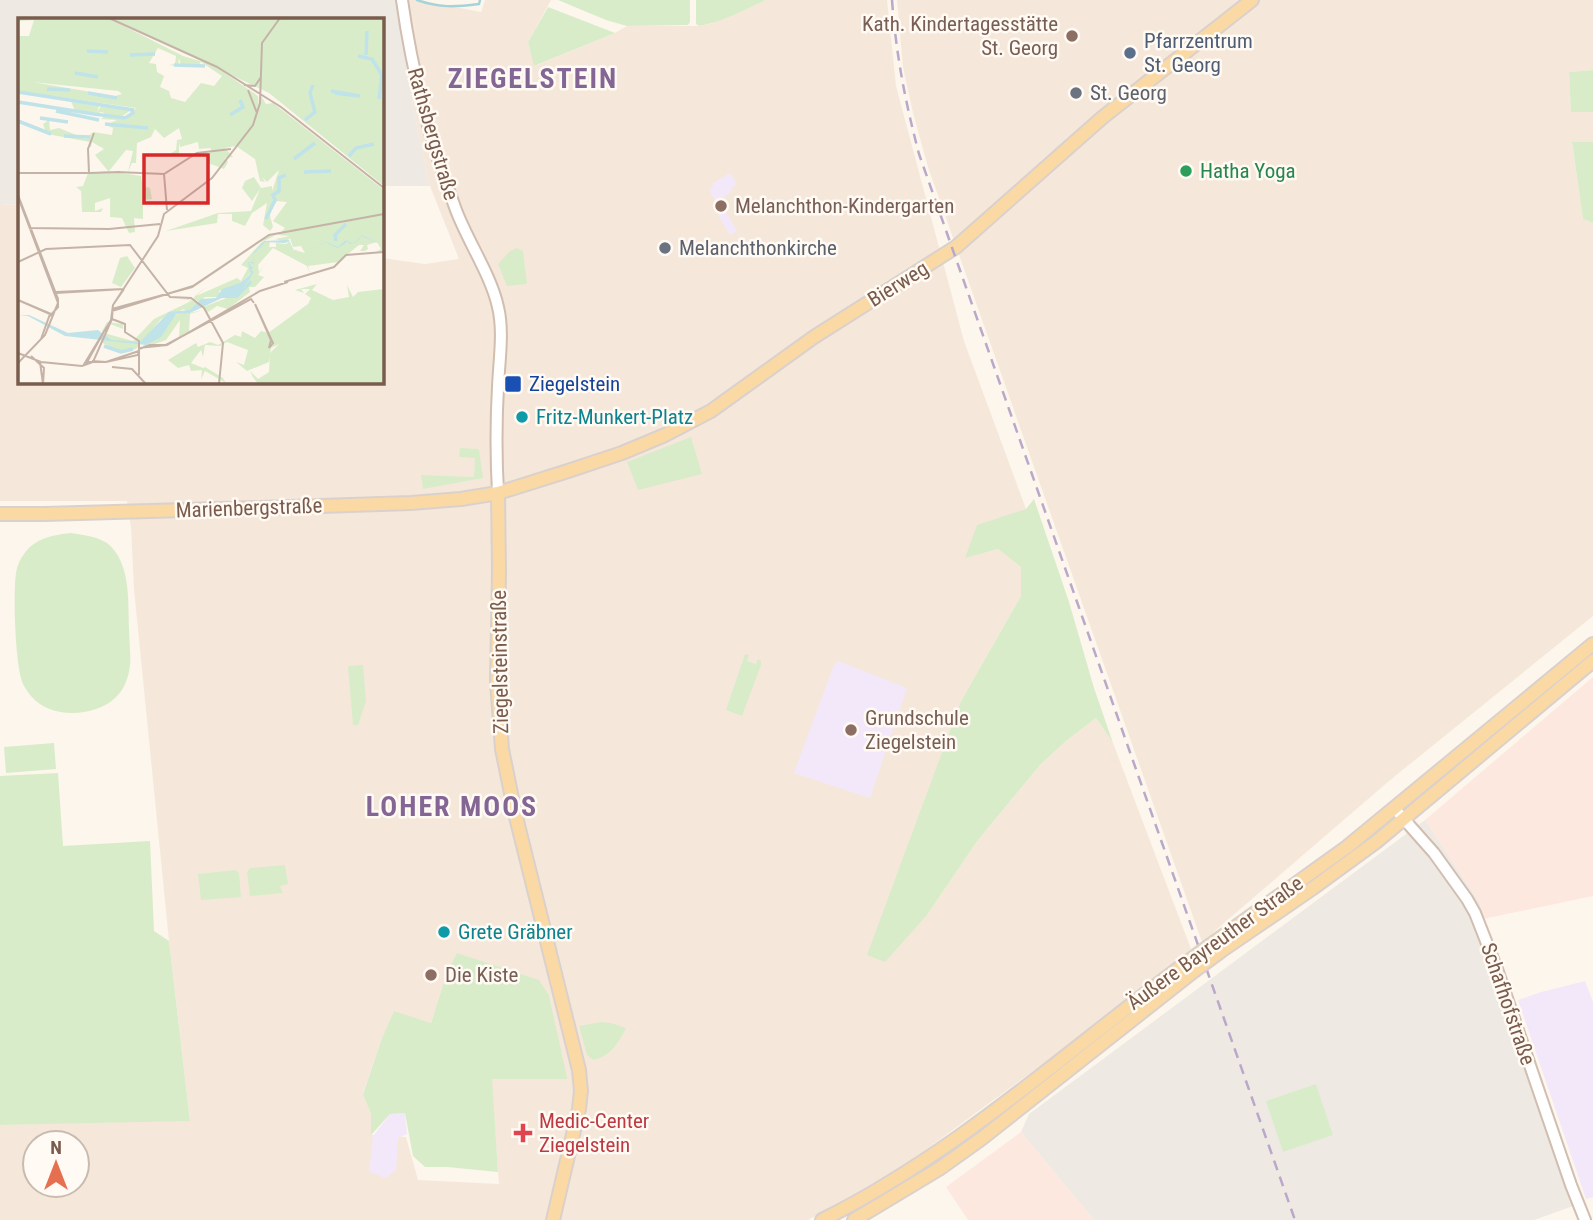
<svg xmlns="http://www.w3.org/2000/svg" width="1593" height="1220" font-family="'Roboto Condensed',sans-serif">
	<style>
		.residential { fill: #f5e8da; fill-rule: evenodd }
		.commercial { fill: #fde8e0 }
		.industrial { fill: #efe9e4 }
		.education { fill: #f3e8fa }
		.green { fill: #d8ecc9 }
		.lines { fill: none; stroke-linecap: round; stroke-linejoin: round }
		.stream { stroke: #a5d3da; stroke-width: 2.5 }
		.minor-casing { stroke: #d1beb0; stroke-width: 14 }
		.major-casing { stroke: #dad1cd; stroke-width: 16 }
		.minor { stroke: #fff; stroke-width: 10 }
		.major { stroke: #fbd9a5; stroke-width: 12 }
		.rail { stroke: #b9a8c9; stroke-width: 2.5; stroke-dasharray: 10 7; stroke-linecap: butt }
		.major-bridge-casing { stroke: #dad1cd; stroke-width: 16; stroke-linecap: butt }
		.major-bridge { stroke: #fbd9a5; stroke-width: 12 }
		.education-dot { fill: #8d6e63; stroke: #fffaf3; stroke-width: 2.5 }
		.service-dot { fill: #5c6f8a; stroke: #fffaf3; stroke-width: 2.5 }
		.worship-dot { fill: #6b7280; stroke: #fffaf3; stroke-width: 2.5 }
		.leisure-dot { fill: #2e9e5b; stroke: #fffaf3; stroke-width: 2.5 }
		.transit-dot { fill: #1a4fb4; stroke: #fffaf3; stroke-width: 2.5 }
		.culture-dot { fill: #0f9aa8; stroke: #fffaf3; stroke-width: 2.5 }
		.health-dot { fill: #e0444e; stroke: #fffaf3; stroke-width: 2.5 }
		.labels { text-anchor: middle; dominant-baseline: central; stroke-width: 5; stroke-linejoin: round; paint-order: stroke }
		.education-label { font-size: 21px; fill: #785e54; stroke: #fffaf3; text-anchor: start }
		.service-label { font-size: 21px; fill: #4e5e75; stroke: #fffaf3; text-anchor: start }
		.worship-label { font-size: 21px; fill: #5b616d; stroke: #fffaf3; text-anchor: start }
		.street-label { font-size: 21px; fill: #7a5c4d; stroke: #fffaf3 }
		.leisure-label { font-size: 21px; fill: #27864d; stroke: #fffaf3; text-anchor: start }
		.transit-label { font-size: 21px; fill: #164399; stroke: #fffaf3; text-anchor: start }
		.culture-label { font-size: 21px; fill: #0d838f; stroke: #fffaf3; text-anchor: start }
		.health-label { font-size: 21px; fill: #be3a42; stroke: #fffaf3; text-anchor: start }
		.district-label { font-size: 28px; font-weight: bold; letter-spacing: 2px; fill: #846695; stroke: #fffaf3 }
		.inset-river { fill: none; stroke: #bfe3e8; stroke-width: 3.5 }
		.inset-road { fill: none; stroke: #c5b3a7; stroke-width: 2 }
		.view { fill: #d62828; fill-opacity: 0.15; stroke: #d62828; stroke-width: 3.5 }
		.inset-edge { fill: none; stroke: #7a5c4d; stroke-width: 3.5 }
	</style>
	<rect width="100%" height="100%" fill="#fdf6ec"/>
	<!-- residential -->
	<path class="residential" d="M405 0H419L481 12 485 0H551L528 42 535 66 615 33 627 26H699L710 24 740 12 766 0H887L896 86 964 341 1026 509 966 557 998 549 1021 567V596L961 701 927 915 978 840 1040 765 1066 741 1096 718 1113 743 1191 949 1074 1041 905 1165 808 1220H0V1125L190 1120 169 941 134 589 131 527 127 501H0V204L19 205V382H382V258L425 264 459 259 430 186 413 108ZM447 972 549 995 567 1079H491L499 1184 418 1180 406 1137 372 1135 371 1114 363 1093 382 1038 394 1012 431 1023ZM35 1143H77V1185H35Z
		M897 0H1593V70L1569 72 1571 111 1593 112V142L1572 143 1583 219 1593 223V616L1389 781 1202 942 928 167 913 113 903 67Z"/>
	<!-- commercial -->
	<path class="commercial" d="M1593 677V896L1483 919 1480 903 1425 820Z
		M1021 1132 1094 1220H968L946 1187Z"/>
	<!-- industrial -->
	<path class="industrial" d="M0 0H405L413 108 430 186H382V19H19V205L0 204Z
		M1425 820 1480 903 1483 919 1576 1205 1534 1220H1094L1021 1132 1029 1114Z"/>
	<!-- education -->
	<path class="education" d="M730 173 737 184 731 188 732 191 719 200 737 231 730 235 718 215 722 212 709 190 714 187 712 184Z
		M838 661 907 688 870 798 794 773 834 665Z
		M1585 981 1593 1002V1197L1586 1199 1518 1000 1541 992Z
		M405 1113 407 1134 398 1138 396 1170 386 1178 369 1172 373 1136 390 1114Z"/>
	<!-- green -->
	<path class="green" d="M558 0H690V22L688 25 627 26 606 20Z
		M696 0H766C744 10 722 22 699 26L696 24Z
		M548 7 615 33 534 66 528 42Z
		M1593 70V112H1571L1569 72Z
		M1572 142H1593V223L1583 219Z
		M517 248 523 251 527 283 526 284 507 286 498 264 510 251Z
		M691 437 702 474 638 490 627 462Z
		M460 448 479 449 483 478 423 489 421 475 474 477 475 458 459 457Z
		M1034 499 1069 602 1094 688 1113 743 1096 718 1066 741 1040 765 978 840 927 915 885 962 867 955 961 701 1021 596V567L998 549 965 558 977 525 1026 509Z
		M71 533C83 535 96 536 107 543 131 562 128 601 129 628 129 640 131 653 130 665 129 677 124 690 115 698 95 717 50 719 32 697 29 694 25 688 23 684 15 666 13 594 16 573 17 566 20 559 24 554 35 538 53 535 71 533Z
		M745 654 749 655 747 661 756 664 758 659 761 661V665L742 716 726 710Z
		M363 665 366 701 358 725H353L348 666Z
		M54 743 56 769 6 773 4 747Z
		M58 773 63 846 150 841 154 931 169 941 190 1121 0 1125V776Z
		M285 865 288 884 280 886 283 893 250 896 247 872 250 868Z
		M235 870 239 873 241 897 201 900 198 874Z
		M457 953 539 980 549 995 567 1077V1079H492L498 1172 447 1167H425L413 1156 405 1113 390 1114 371 1135V1114L363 1094 382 1038 394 1011 431 1023 447 972Z
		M601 1022 611 1023 626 1028C618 1044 611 1056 593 1060L587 1055 579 1026Z
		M1316 1084 1333 1135 1283 1152 1266 1101Z"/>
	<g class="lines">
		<!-- stream -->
		<path class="stream" d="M417 0C440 8 455 7 479 4L480 0"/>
		<defs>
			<path id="minor" d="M402 0C412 72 430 142 456 210 468 242 491 275 498 307 504 332 499 361 498 387 496 422 496 457 498 493
				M1395 809 1434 853 1467 899 1475 913 1497 969 1571 1185 1585 1220"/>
			<path id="major" d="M498 493 499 572 497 682 502 749 515 813 579 1070 581 1091 579 1109 553 1220
				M0 514H44L260 508 411 503 461 499 498 493 568 471 622 453 665 435 711 411 814 337 956 247 1103 117 1252 0
				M1216 941 1347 847 1593 644
				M1221 951 1313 888 1376 842 1593 661
				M822 1220C957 1153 1069 1049 1190 960
				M854 1220 939 1169 981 1139 1194 971"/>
		</defs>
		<!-- minor casing -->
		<use href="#minor" class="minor-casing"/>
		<!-- major casing -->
		<use href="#major" class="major-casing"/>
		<!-- minor -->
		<use href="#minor" class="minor"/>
		<!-- major -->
		<use href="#major" class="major"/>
		<!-- rail -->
		<path class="rail" d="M892 0C896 54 905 101 919 154L1295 1220"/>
		<defs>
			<path id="major-bridge" d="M1190 960 1216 941
				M1194 971 1221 951"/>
		</defs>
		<!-- major-bridge casing -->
		<use href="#major-bridge" class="major-bridge-casing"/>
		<!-- major-bridge -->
		<use href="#major-bridge" class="major-bridge"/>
	</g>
	<!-- markers -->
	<g class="education-dot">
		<circle cx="1072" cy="36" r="7"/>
		<circle cx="721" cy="206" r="7"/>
		<circle cx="851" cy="730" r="7"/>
		<circle cx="431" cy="975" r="7"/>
	</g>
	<circle class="service-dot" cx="1130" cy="53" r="7"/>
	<g class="worship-dot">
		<circle cx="1076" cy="93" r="7"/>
		<circle cx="665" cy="248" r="7"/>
	</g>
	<circle class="leisure-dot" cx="1186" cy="171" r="7"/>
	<rect class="transit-dot" x="504" y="375" width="18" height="18" rx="3.5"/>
	<g class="culture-dot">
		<circle cx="522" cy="417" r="7"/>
		<circle cx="444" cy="932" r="7"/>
	</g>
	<path class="health-dot" d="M519.5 1122.5h7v7h7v7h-7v7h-7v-7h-7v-7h7z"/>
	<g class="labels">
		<!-- education labels -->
		<g class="education-label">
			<text x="1058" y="24" text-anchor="end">Kath. Kindertagesstätte<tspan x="1058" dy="24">St. Georg</tspan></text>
			<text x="735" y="206">Melanchthon-Kindergarten</text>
			<text x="865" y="718">Grundschule<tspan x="865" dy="24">Ziegelstein</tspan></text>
			<text x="445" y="975">Die Kiste</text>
		</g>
		<!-- service labels -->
		<g class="service-label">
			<text x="1144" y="41">Pfarrzentrum<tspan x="1144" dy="24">St. Georg</tspan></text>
		</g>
		<!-- worship labels -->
		<g class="worship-label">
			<text x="1090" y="93">St. Georg</text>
			<text x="679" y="248">Melanchthonkirche</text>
		</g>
		<!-- street labels -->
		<g class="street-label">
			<text transform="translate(433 134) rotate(74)">Rathsbergstraße</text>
			<text transform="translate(898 284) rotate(-32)">Bierweg</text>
			<text transform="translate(249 508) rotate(-2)">Marienbergstraße</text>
			<text transform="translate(500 662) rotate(-91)">Ziegelsteinstraße</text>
			<text transform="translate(1215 943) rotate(-36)">Äußere Bayreuther Straße</text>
			<text transform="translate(1508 1004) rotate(71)">Schafhofstraße</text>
		</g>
		<!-- leisure labels -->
		<g class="leisure-label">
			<text x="1200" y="171">Hatha Yoga</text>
		</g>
		<!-- transit labels -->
		<g class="transit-label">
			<text x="529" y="384">Ziegelstein</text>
		</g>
		<!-- culture labels -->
		<g class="culture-label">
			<text x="536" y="417">Fritz-Munkert-Platz</text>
			<text x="458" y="932">Grete Gräbner</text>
		</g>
		<!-- health labels -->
		<g class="health-label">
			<text x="539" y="1121">Medic-Center<tspan x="539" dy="24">Ziegelstein</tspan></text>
		</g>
		<!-- district labels -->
		<g class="district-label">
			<text x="533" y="78">ZIEGELSTEIN</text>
			<text x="452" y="806">LOHER MOOS</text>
		</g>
	</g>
	<!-- overview -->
	<g transform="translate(18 18)">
		<rect width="366" height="366" fill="#fdf6ec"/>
		<path d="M0 0H90L165 38 195 47 240 78 241 89 243 78 248 86 255 85 366 172V234H358L363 231 359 224 349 227 350 231 347 233H342L346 227H341L320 244 290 248 292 256 289 248 255 230 240 247 241 254 246 247 240 257 246 259 237 269H231L232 274 210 291 199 288 190 294 185 289 222 275 232 256 221 266 201 273 202 279H187L182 284 175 281 178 277 189 268 178 278 219 260 223 263 230 250 223 247 249 218 258 217 244 224H252L251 229H258V225L268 226 271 223 274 231 287 235 283 228 275 229 272 220 268 224 257 221 272 218 260 217 267 210 255 203 269 184 259 183 251 194 255 209 252 213 245 207 249 185 234 195 227 208 214 203V196H200L199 205 148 213 200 195 233 193 242 171 234 183 224 170 227 163 236 159 243 170 254 168V173L261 152 249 164 244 159 247 164 242 163 237 141 218 128 207 130 215 139 207 140 210 144 206 151 190 145 193 130 181 131 180 124 162 129 161 124V135L148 139 158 132 159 122 164 121 161 110 146 120 137 111 133 119 119 125 118 145H124H114L110 154 115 133 108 132 91 153 123 158 125 168 132 170 134 181 125 182V201L116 200 117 214 111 215 104 200 92 199V180L77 185V193L85 190 83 194H64L63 173 58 169 65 168 70 155 90 153 77 137 86 131 74 124 73 129H71L73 119 72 124 29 116 6 107 7 104 27 112 25 106 31 102 32 112 41 110 68 121 75 114 94 117 95 110 88 107 99 102 83 101 89 97 84 94 75 96 57 93 53 83 81 88 79 94 83 88 113 92 103 99 106 100 118 90 0 73V18H11L16 2 2 3 0 8ZM140 30 158 38 157 46 151 47 160 48 161 40 163 48 179 49 183 44 204 58 196 68 183 65 167 84 153 80 151 73 142 69 146 58 139 54 138 46 131 45ZM14 64 100 73 104 76 97 78ZM94 0H366V168L251 75ZM109 238 117 250 103 269 94 265 102 240ZM299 266 294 272 315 282 331 279 329 267 335 279 340 274 366 271V366H240L235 359 232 353 240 361 251 354 252 335 261 326 253 330 251 344 229 353 218 344 226 347 230 332 209 324 202 328 187 327 185 339 183 332 173 345 185 350 201 341 187 349 205 360 208 365 187 353 183 361 184 352 173 353 171 347 160 350 150 342 178 325 180 329 192 324 200 327 217 317 223 319 224 313 237 320 243 313 250 315 290 286 293 280 287 276 292 271H283L286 275 277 272ZM167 281 155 283 170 281 179 285 172 295 185 292 172 296 171 313 161 319 162 302 148 322 122 331 156 297 169 294 166 291 143 301 118 331 99 333 85 325 84 313 89 304 105 306V311L90 305 86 315 115 323 136 301 173 283Z" fill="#d8ecc9" fill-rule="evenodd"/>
		<path d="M344 217 366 228 344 218 336 226H332L329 223 327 226 322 229 319 230 307 224 291 232 274 231 271 223 267 225 247 224 243 229 235 236 236 246 230 244 235 250 233 252 236 254 223 274 232 262 234 265 219 280H204L172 295 158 296 143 319 128 327 47 318 10 298H0L11 297 50 315 80 312 93 322 122 324 151 294 172 292 183 281 198 280 204 271 222 265 234 255 232 254 230 244H236L235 235 246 223 271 222 275 231 291 232 308 224 320 229 328 222 335 226Z" fill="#bfe3e8"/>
		<path class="inset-river" d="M69 33 90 34M112 37 137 36M348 37 349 13M340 38 354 41 364 57 361 81M156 47 187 48M57 55 80 59M29 71 52 72M313 73 342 78M0 74 116 92M70 75 99 80M317 75 341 78M0 84 76 96M38 93 81 102M76 96 107 100 115 95 113 91M212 97 225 89 222 82M22 100 50 104M287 102 297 94 292 75 295 67M0 103 33 116M87 106 130 110M46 118 72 119M331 138 338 130 356 126M276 141 297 125M286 154 313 153M248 201 257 182 255 177 261 173V160L268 157M318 223 317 217 328 206M86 328 103 334 115 331"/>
		<path class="inset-road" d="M91 0 199 49 263 89 366 170M226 67 237 68 243 59M230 72 239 95M99 154 146 156 179 135 213 131M0 155H77M71 155 70 131 76 115M72 155 102 154M146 156 149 192M0 177 40 281V289L32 298M0 179 40 285 27 317 0 345M11 210 91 211 142 206M0 244 28 231 112 227 152 279 173 280 186 290 205 325 201 366M266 264 316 249 328 237 366 234M38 274 106 271M38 275 106 271M0 282 33 296M0 282 32 296 23 321M237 286 255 325 251 330 253 322ZM94 291 174 269 251 217 366 196M94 293 175 268 251 217M94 301 107 306V314L121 323V357M120 330 149 327 242 273 270 264M0 335 23 344 64 348 75 344 94 301 95 287 140 218 146 196 194 160 235 107 242 85 244 25 262 0M13 338 26 350 25 366M74 343 88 344 121 333M22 344 25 366M70 344H88L120 337 121 331 132 327H148L233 281 236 285M68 346 84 317M65 348 93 302 95 287 106 271M94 349 114 351 128 366M110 366H144"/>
		<path class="view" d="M126 137H190V185H126Z"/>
		<rect width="366" height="366" class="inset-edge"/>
	</g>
	<!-- north arrow -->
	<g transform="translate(56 1164)"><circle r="33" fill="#fffaf3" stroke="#cabbb1" stroke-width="2"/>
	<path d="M0-5L12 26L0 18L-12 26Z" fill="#e76f51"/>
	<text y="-10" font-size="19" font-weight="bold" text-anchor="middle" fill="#7a5c4d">N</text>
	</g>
</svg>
